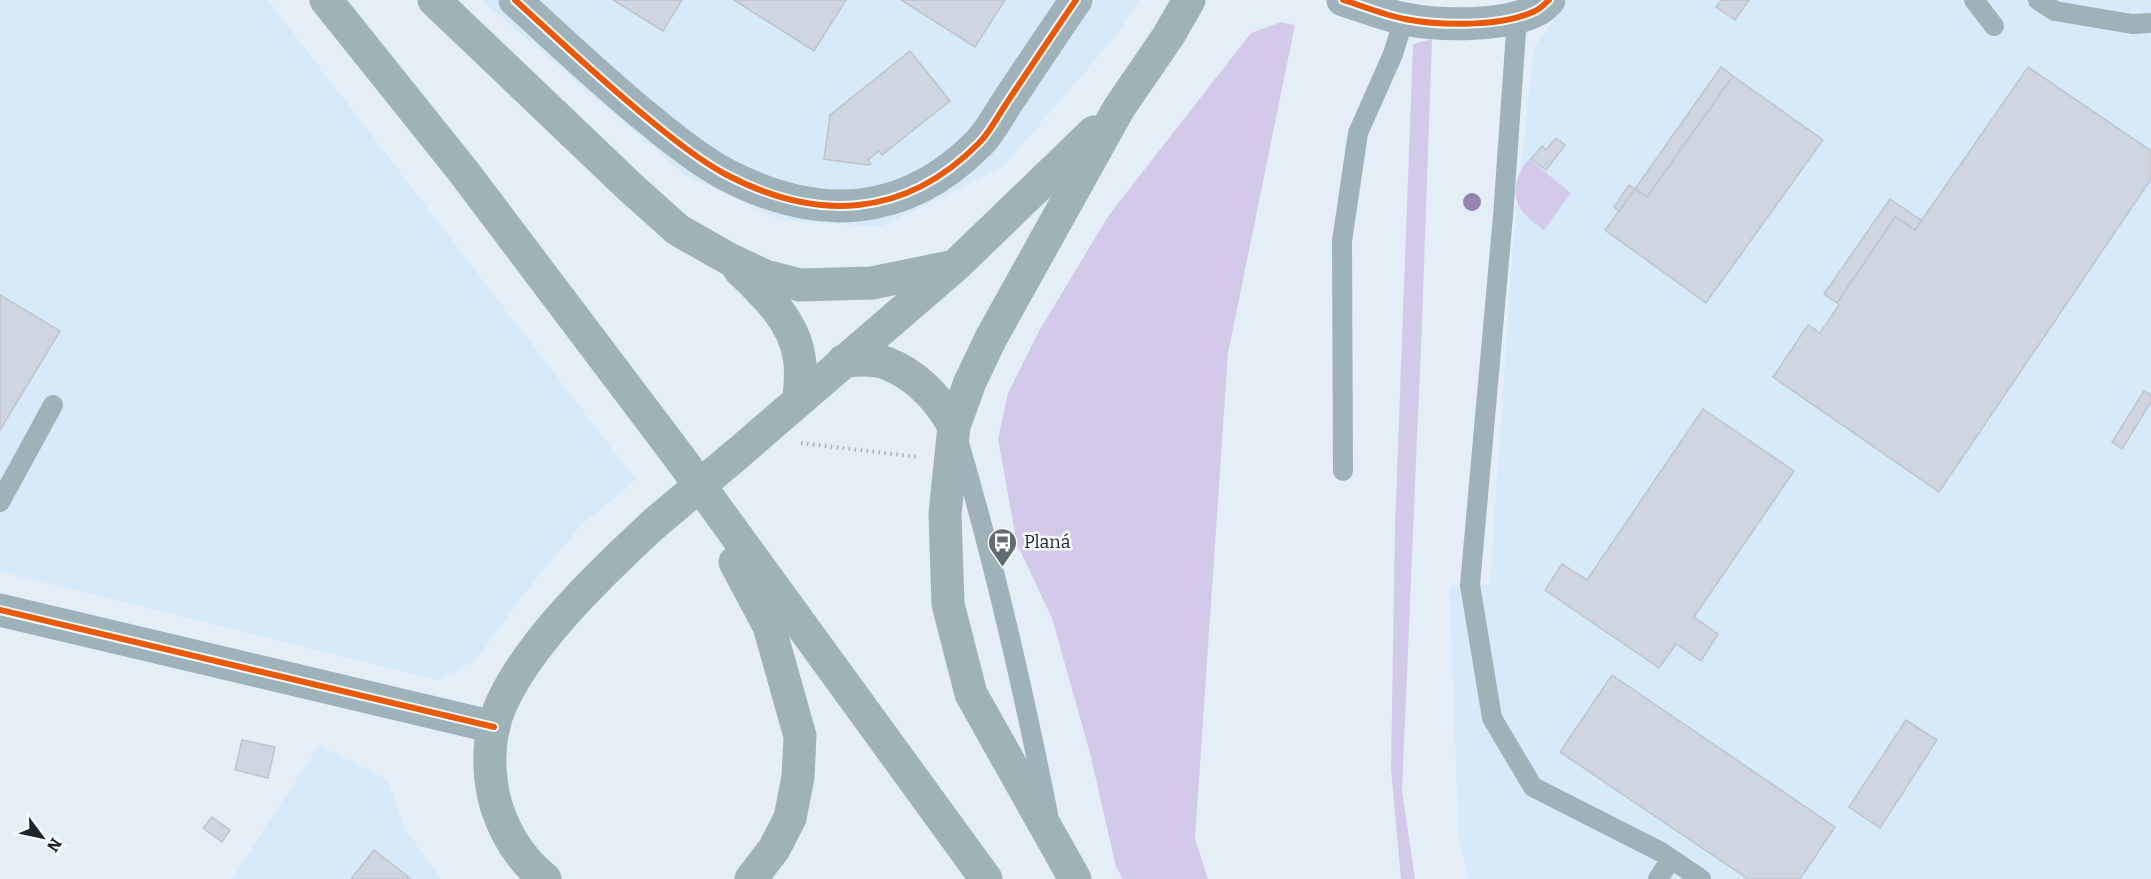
<svg xmlns="http://www.w3.org/2000/svg" width="2151" height="879" font-family="Bitter,serif">
	<style>
		.built { fill: #d6eaf9 }
		.green { fill: #d3cae9 }
		.building { fill: #d0d6e1; stroke: #bec4cb; stroke-width: 1.5 }
		.lines { fill: none; stroke-linecap: round; stroke-linejoin: round }
		.path { stroke: #a3b1b5; stroke-width: 4; stroke-dasharray: 1.5 4.5; stroke-linecap: butt }
		.service { stroke: #9fb2b9; stroke-width: 20 }
		.minor { stroke: #9fb2b9; stroke-width: 33 }
		.secondary { stroke: #9eb2b8; stroke-width: 33 }
		.secondary-bridge { stroke: #9eb2b8; stroke-width: 33 }
		.cycleway-casing { stroke: #f6fafd; stroke-width: 10 }
		.cycleway { stroke: #e8590c; stroke-width: 6 }
		.tree { fill: #9483af }
		.labels { text-anchor: middle; dominant-baseline: central; stroke-width: 5; stroke-linejoin: round; paint-order: stroke }
		.poi-label { font-size: 18px; fill: #1d252b; stroke: #f6fafd; text-anchor: start }
	</style>
	<rect width="100%" height="100%" fill="#e4eef6"/>
	<!-- built -->
	<path class="built" d="M0 0H268L636 480 581 525 523 595 476 660 438 680 0 572Z
		M482 0H1139L1119 32 1003 167 881 227 780 220 685 175Z
		M1567 0H2151V879H1469L1459 840 1449 585H1490L1513 243 1534 48Z
		M319 745 387 779 405 829 441 879H232Z"/>
	<!-- green -->
	<path class="green" d="M1281 22 1295 25 1228 353 1195 839 1208 879H1123L1116 867 1090 753 1052 618 1017 544 998 439 1008 393 1039 331 1109 215 1251 33Z
		M1432 39 1422 323 1402 790 1415 879H1401L1391 769 1395 527 1413 44Z
		M1529 159 1571 193 1544 230C1514 210 1505 190 1529 159Z"/>
	<!-- building -->
	<path class="building" d="M613 0H682L663 31Z
		M734 0H846L814 51Z
		M901 0H1005L975 47Z
		M1721 0H1749L1735 20 1716 7Z
		M910 51 950 101 882 155 879 151 868 160 871 164 869 165 824 159 830 115Z
		M1721 67 1733 76 1647 197 1635 189Z
		M2028 67 2151 151V179L1939 492 1773 377 1808 325 1820 333 1839 305 1837 303 1895 217 1915 230Z
		M1733 76 1823 140 1706 303 1605 230 1635 189 1647 197Z
		M1556 138 1565 145 1546 170 1531 159 1542 146 1546 150Z
		M1629 185 1635 189 1619 211 1614 207Z
		M1890 199 1922 221 1915 230 1895 217 1837 303 1824 294Z
		M0 295 60 331 0 430Z
		M2144 391 2151 395V402L2122 449 2112 442Z
		M1703 409 1794 471 1694 617 1718 634 1701 661 1676 644 1659 668 1545 590 1562 564 1587 580Z
		M1612 675 1835 827 1800 879H1748L1560 752Z
		M1906 720 1937 740 1880 828 1849 807Z
		M242 740 275 747 268 778 235 770Z
		M212 817 230 830 222 842 203 828Z
		M374 850 411 879H351Z"/>
	<g class="lines">
		<!-- path -->
		<path class="path" d="M801 443 918 457"/>
		<!-- service -->
		<path class="service" d="M1974 0 1994 26
			M2038 0 2055 11 2132 24 2151 23
			M1517 18 1503 216 1470 585 1492 718 1533 787 1661 852 1701 879
			M959 443C995 565 1023 689 1048 814
			M1343 471 1342 241 1358 133 1393 54 1404 19
			M0 502 53 405
			M1658 879 1671 859"/>
		<!-- minor -->
		<path class="minor" d="M515 0C560 41 604 83 651 121 674 140 699 160 725 174 816 222 904 219 979 143 991 131 1000 112 1010 98 1032 65 1054 32 1076 0
			M1343 0C1363 6 1384 15 1405 19 1440 26 1502 27 1535 11 1540 9 1545 4 1549 0
			M0 610 494 727"/>
		<!-- secondary -->
		<path class="secondary" d="M326 0 463 171 679 457 986 879
			M434 0 630 187 678 230 731 260 765 276 800 285 872 283 955 266
			M739 269C764 293 794 321 799 357 802 370 800 385 799 399
			M843 361C857 360 872 358 886 363 917 375 938 398 954 426
			M736 455 955 266 1094 132
			M735 562 769 626 800 736 798 777 790 818 774 849 751 879
			M545 879C521 860 505 834 496 805 489 781 488 752 493 728 510 658 603 571 655 523
			M1075 879 971 694 948 604 945 514 954 426 970 382 991 338 1119 108 1169 35 1189 0"/>
		<!-- secondary-bridge -->
		<path class="secondary-bridge" d="M655 523 736 455"/>
		<defs>
			<path id="cycleway" d="M515 0C560 41 604 83 651 121 674 140 699 160 725 174 816 222 904 219 979 143 991 131 1000 112 1010 98 1032 65 1054 32 1076 0
				M1343 0C1363 6 1384 15 1405 19 1440 26 1502 27 1535 11 1540 9 1545 4 1549 0
				M0 610 494 727"/>
		</defs>
		<!-- cycleway casing -->
		<use href="#cycleway" class="cycleway-casing"/>
		<!-- cycleway -->
		<use href="#cycleway" class="cycleway"/>
	</g>
	<!-- trees -->
	<circle class="tree" cx="1472" cy="202" r="9"/>
	<!-- icons -->
	<defs>
		<symbol id="bus-pin" viewBox="-11 -11 22 30"><path d="M0 17L-7.5 6A9.5 9.5 0 1 1 7.5 6Z" fill="#636b72" stroke="#f6fafd"/><path d="M-5-6H5V4H4V6H2V4H-2V6H-4V4H-5ZM-3.5-4V0h7V-4ZM-3.5 1.2v1.5H-2V1.2ZM2 1.2v1.5H3.5V1.2Z" fill="#fff"/></symbol>
	</defs>
	<g fill-rule="evenodd">
		<use href="#bus-pin" x="986" y="526" width="33" height="45"/>
	</g>
	<g class="labels">
		<!-- poi labels -->
		<g class="poi-label">
			<text x="1024" y="542">Planá</text>
		</g>
	</g>
	<!-- north arrow -->
	<g transform="translate(42 837) rotate(123)" stroke="#f6fafd" stroke-width="4.5" paint-order="stroke">
	<path d="M0-4.5L10 22L0 15L-10 22Z" fill="#1d252b"/>
	<text y="-9" font-size="16" font-weight="bold" text-anchor="middle" fill="#1d252b">N</text>
	</g>
</svg>
